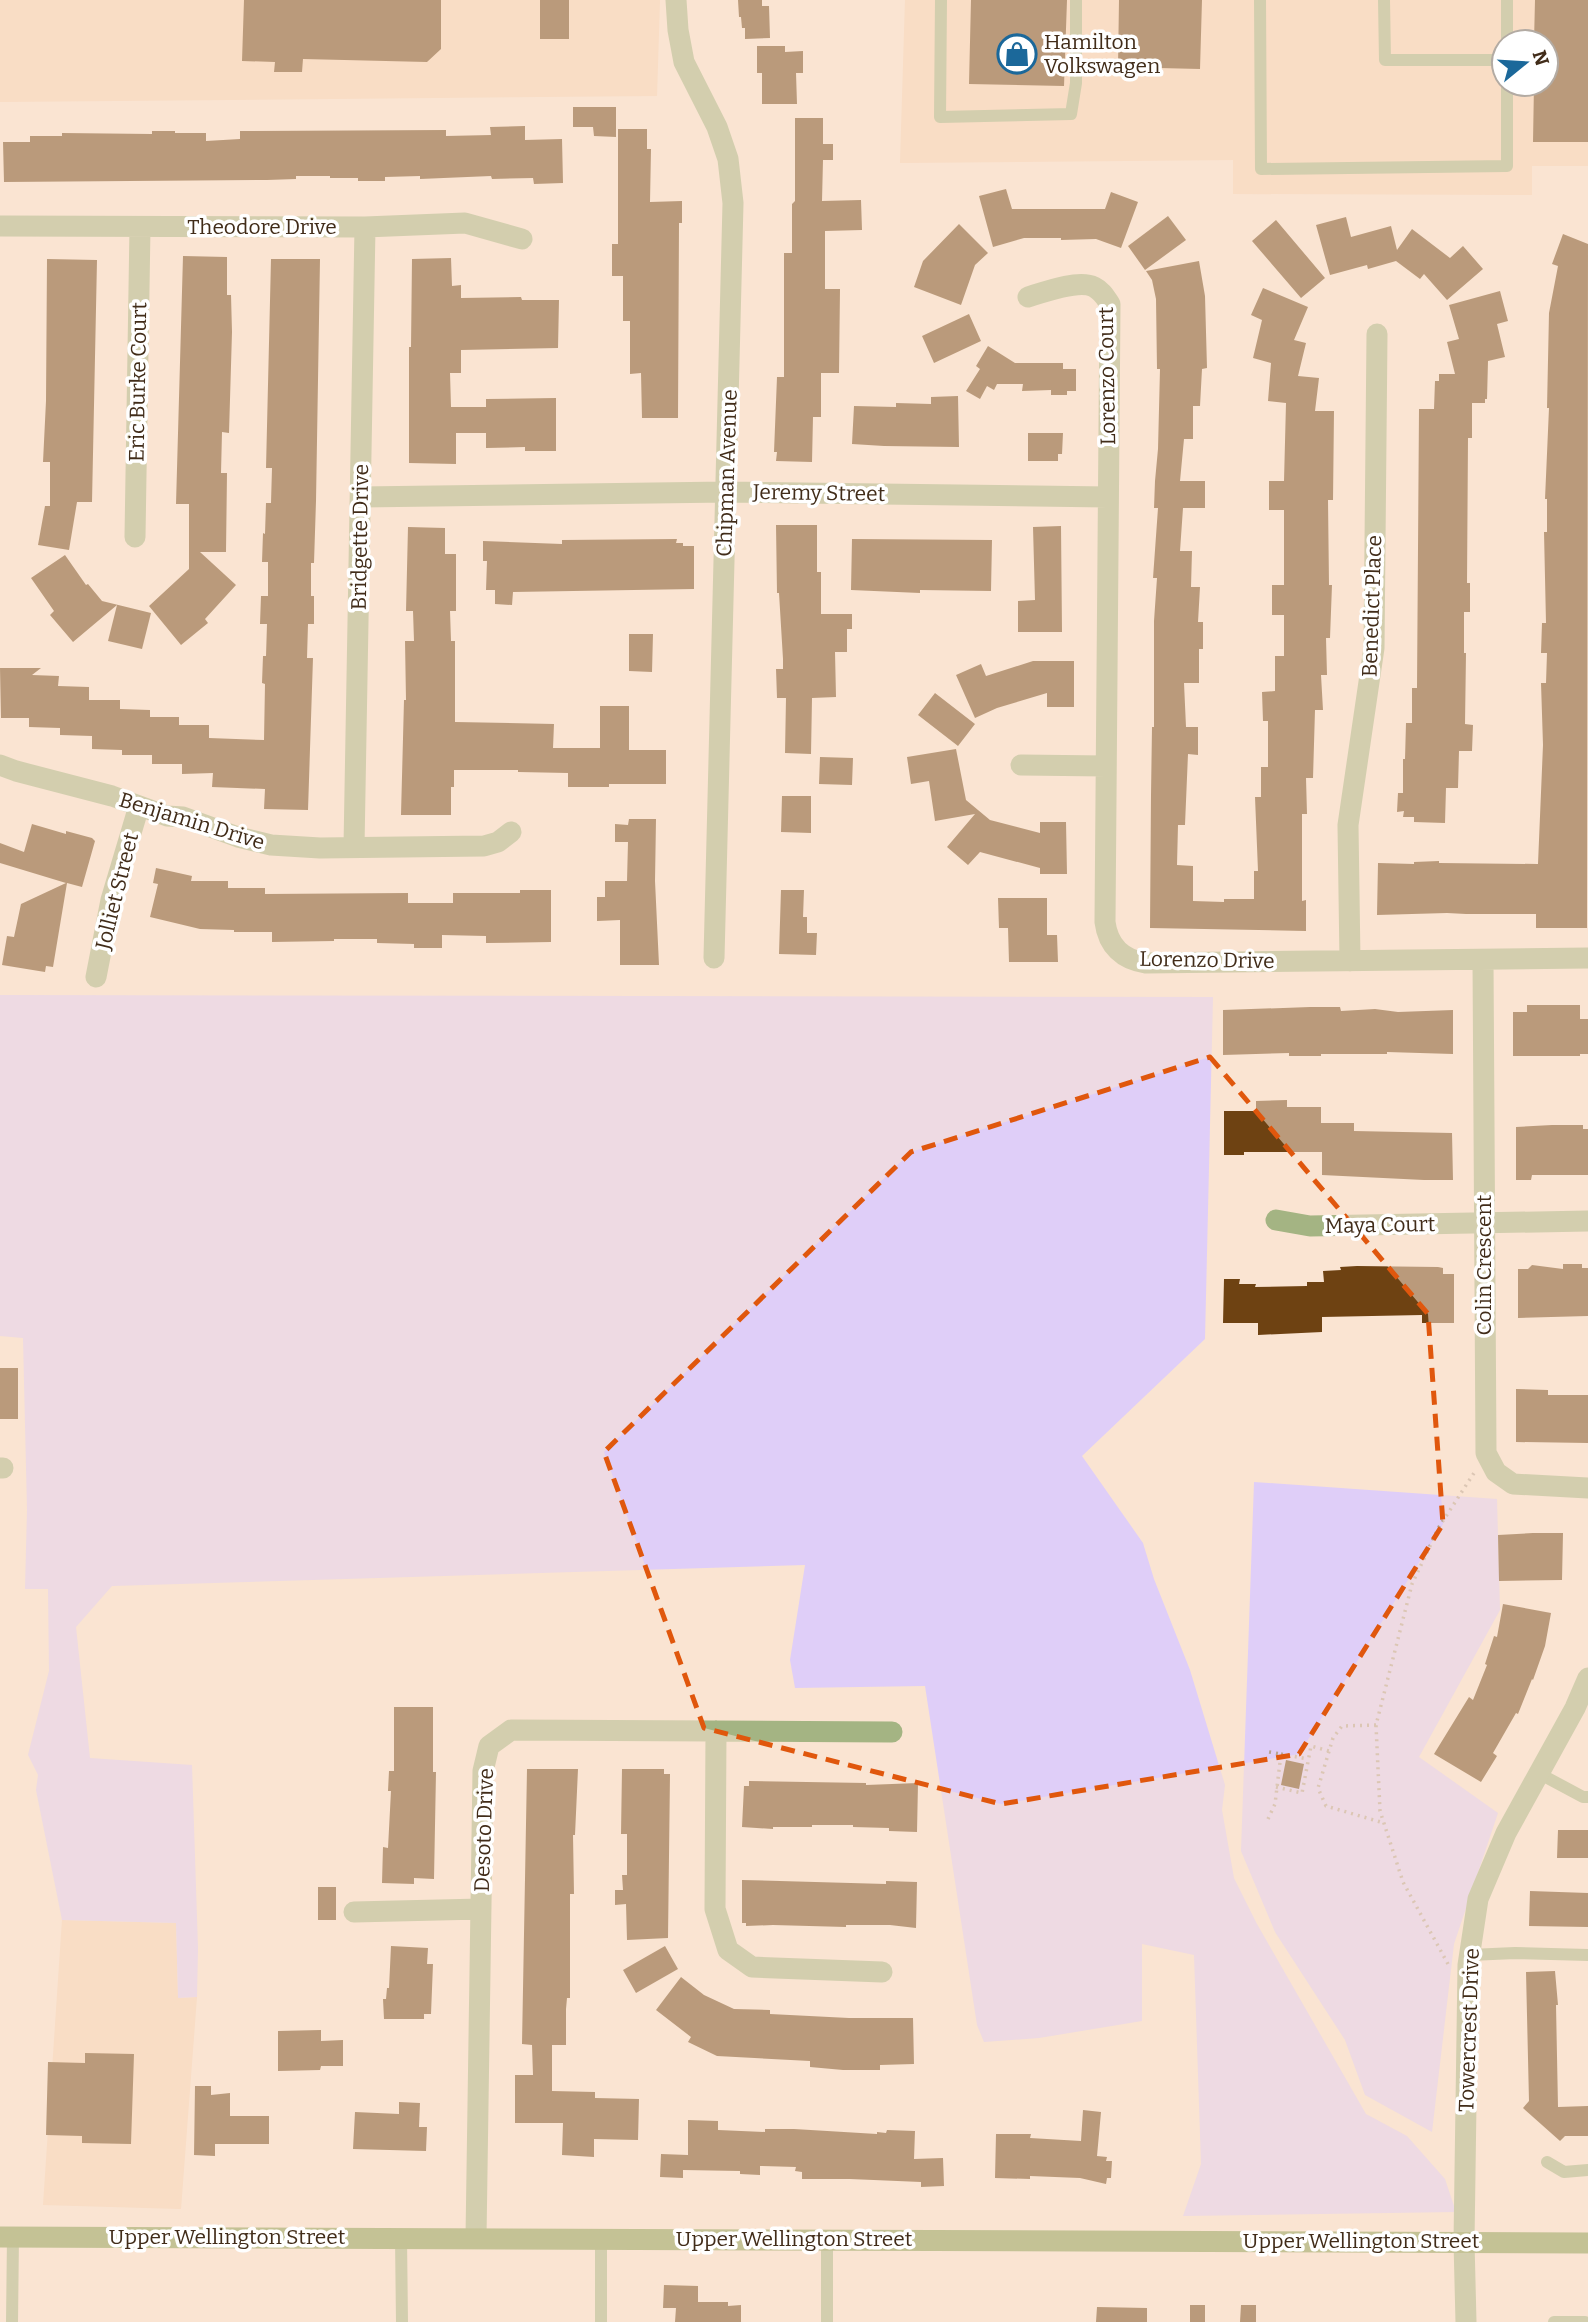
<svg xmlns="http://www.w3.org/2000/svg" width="1588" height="2322" font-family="Bitter,serif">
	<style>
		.built { fill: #f8d4b5; fill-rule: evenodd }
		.green { fill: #dfcef8 }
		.building { fill: #6e4212 }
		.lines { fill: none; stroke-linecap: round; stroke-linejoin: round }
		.path { stroke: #b8a390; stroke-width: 3.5; stroke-dasharray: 2 5; stroke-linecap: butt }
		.service { stroke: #a4b483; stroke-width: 12 }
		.minor { stroke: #a4b483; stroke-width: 21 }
		.secondary { stroke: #83994d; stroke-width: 21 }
		.marked { fill: none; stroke: #e0570d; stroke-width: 5; stroke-dasharray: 14 9; stroke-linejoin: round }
		.labels { text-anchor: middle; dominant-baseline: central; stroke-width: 7; stroke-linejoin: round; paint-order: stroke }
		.poi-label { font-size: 21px; fill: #412c19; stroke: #fff; text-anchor: start }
		.street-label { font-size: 21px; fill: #412c19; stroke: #fff }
	</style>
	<rect width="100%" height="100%" fill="#fae4d2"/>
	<path class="built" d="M0 0H660L657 96 0 102Z
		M905 0H1588V166H1532V195L1233 194V160L900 163ZM1504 42H1546V84H1504Z
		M62 1920 176 1923 178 1998 197 1997 181 2209 43 2205Z"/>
	<path class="green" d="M0 995 1213 997 1205 1339 1082 1456 1143 1543 1154 1579 1190 1670 1225 1785 1222 1810 1234 1878 1257 1924 1366 2114 1407 2136 1445 2179 1456 2212 1183 2216 1201 2164 1194 1955 1142 1944V2021L1039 2038 984 2042 977 2025 925 1686 795 1688 790 1660 805 1565 112 1586 76 1627 90 1758 192 1765 198 1948 197 1997 178 1998 176 1923 62 1920 36 1790 38 1775 28 1755 49 1671 48 1589H25L27 1510 23 1338 0 1336Z
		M1254 1482 1497 1499 1500 1610 1419 1757 1498 1813 1454 1944 1432 2132 1365 2095 1345 2040 1275 1932 1241 1851Z"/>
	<path class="building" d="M244 0H441V49L427 62 303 59 302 72H274L275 62 242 61Z
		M540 0H569V39H540Z
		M738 0H762V6H769L770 38 745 39V28H742L741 17H739Z
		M971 0H1067L1064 86 969 84Z
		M1119 0H1202L1200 69 1118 67Z
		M1535 0H1588V142H1533L1534 84H1546V42H1534Z
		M757 46H785V52L803 51V73H796L797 104H762V73H757Z
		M573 107H616V137L594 136 593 127H573Z
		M795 118H823V144H833V160H823L822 201 861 200 862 230 825 231V289H840L839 373H821V417H813L812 462 776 461 777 452H774L777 377H784V253H792V204L795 201Z
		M525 126V140L562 139 563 183 534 184 533 178 492 179 491 176 420 179V176L385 177V181H358V178H330V176H296V179L267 180 4 182 3 142H30V136H62V133L152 134V131H175V133H206V141L240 139V131L446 130V136L491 135 490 127Z
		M618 129H647V149H651L650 202 682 201V223H679L678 418H642L641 373 630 374V321H623V276H612V244H618Z
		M1006 189 1012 209H1105L1111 192 1138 202 1121 248 1096 239 1061 240V238H1024L993 247 979 196Z
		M1168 216 1186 240 1145 270 1128 246Z
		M1346 217 1351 237 1391 226 1397 250 1412 229 1450 258 1463 246 1483 269 1447 300 1424 274 1420 279 1396 261 1368 269 1367 265 1330 275 1316 225Z
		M1276 220 1325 278 1301 298 1252 241Z
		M959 224 988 253 975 265 961 305 914 287 923 261Z
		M1563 234 1588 244 1587 928H1536V914H1466L1447 913 1377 915 1378 863 1414 864V862L1439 861V863L1538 864 1543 745 1541 683H1546L1547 653H1541L1542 623H1546L1544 532H1547V499H1545L1549 408H1547L1549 313 1558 266 1552 264Z
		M183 256 227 257V295H231L232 332 229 433 222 432 221 473H227L226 552H200L236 585 205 619 208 623 181 645 149 606 189 569V504H176Z
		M451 258 452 286 461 285V298L521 297 522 300H559L558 348 461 350V373H450L451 407H486V399L556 398V451H525V447L486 448V433H456V464L409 463V347H411L412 259Z
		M47 259 97 260 92 502H77L69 550 38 545 45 506H50V462H43L46 401Z
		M271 259H320L316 501 314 563H311V596H314V624H308L307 658H313L308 810 264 809 265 789 212 787 213 773 182 774V764H152V755H122V750L92 749V736L60 735V728L29 727V718H1L0 668H41L32 675 59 676 58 686 89 687V700H120V709L150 710V717H179V725H209V738L264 740 265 684 262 683 263 656H266L267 624H260L261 596H268V562H262L263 533 265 534 266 503H271L272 468H266Z
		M1199 261 1205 296 1207 368 1202 369 1200 406H1193V439H1184L1180 481H1205V508H1183L1180 551H1192L1191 587H1200L1198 622H1203V649H1199V683H1184L1186 727H1198V755L1188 754 1185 825H1178L1177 865 1193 866V901L1224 902V899H1254V871H1258L1255 797H1261V767H1268V721H1263L1262 692 1275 691V656H1284V615H1272V585H1284V510H1269V481H1284L1286 403 1268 401 1271 363 1253 358 1262 320 1251 315 1263 288 1308 307 1294 340 1306 343 1298 376 1319 378 1315 411H1334L1333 500H1328L1329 585H1332L1330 638H1326L1327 675H1321L1323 710H1315L1313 778H1306L1307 814H1302V901L1306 900V931L1150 928 1151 795 1152 727H1154V621L1157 578H1153L1158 508H1154L1155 481 1158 449 1160 369H1157L1156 299 1152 280 1146 271Z
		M1500 291 1508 321 1497 324 1505 357 1488 361 1487 399H1485V403H1472V438H1468L1467 583H1470V612H1464V653H1466L1465 724 1473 725 1472 751H1459L1458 788H1446L1445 823 1414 822V817H1403L1404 811 1397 812 1398 793H1403V759H1405L1406 723H1412V688H1417L1419 409H1434L1435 381H1439V374H1455L1447 342 1459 339 1449 305Z
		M969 314 981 341 934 363 922 336Z
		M988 346 1015 363H1063V369H1076V391H1067V395H1051V390L1022 391 1023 384H997L994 390 987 386 980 399 966 391 980 369 976 366Z
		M958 396 959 447 884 446 852 444 854 406 896 407V403L931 404V397Z
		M1028 433H1063L1062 454H1058V461H1028Z
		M776 525H817V572H821V614H852V629H847V652H835L836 697 812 698 811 754 785 753 786 698H777L776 669H783V659L779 593H777Z
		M1061 526 1062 632H1018V601L1035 600 1033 527Z
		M408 527 445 528V554H456V611H450L451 641H455V722L554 724 553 748H600V706H629V750H666V784H609V787H568V773L518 772V770H454V787H451V815H401L404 700H406L405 641H414L413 611H406Z
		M677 539 676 543H683V546H694V589L513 592 512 605 495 604V590H486L487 561H483V541L562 544V540Z
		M852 539 992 540 991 591 920 590V593L851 590Z
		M65 555 86 585 88 584 102 601 151 613 142 649 108 641 117 605 73 642 50 615 54 611 31 578Z
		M629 634H653L652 672 629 671Z
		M1033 661H1074V707H1047V693L997 708 975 718 956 675 981 664 986 676Z
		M935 693 975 724 958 746 918 715Z
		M956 749 966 800 990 820 1040 833V822H1066L1067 874H1040V868L980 852 968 865 947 847 975 814 935 821 929 781 911 784 907 757Z
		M820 757 853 758 852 785 819 784Z
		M782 796H811V833L781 832Z
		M629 819H656L655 881 659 965H620V920L597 921V897H605V881H627L628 842H615V824L628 825Z
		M32 824 66 834V831L92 838 95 841 82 887 67 883 53 967 46 966 45 972 2 965 7 936 14 937 21 904 66 883 0 863V843L24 852Z
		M156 868 192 876 191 881H228V888H265V894L408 893V903H453V893H520V890H551V942L486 943V936L442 935V948H414V944L377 943V939H334V941L272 942V932H234V930L200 929 150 917 158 884 153 883Z
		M781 890H804L803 917H807V933H817L816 955 779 954Z
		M998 898H1047V935H1057L1058 962H1009L1008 928H999Z
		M1527 1005H1580V1019H1588V1054H1580V1056H1513V1012H1527Z
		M1310 1007H1340L1341 1011 1375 1009 1398 1012 1453 1010V1054L1387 1052V1054H1321V1056H1289V1053L1223 1055V1010Z
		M1287 1100V1107H1321V1123H1354V1131L1452 1133 1453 1180H1424L1322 1175V1152H1244V1155H1224V1111H1256V1101Z
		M1552 1125H1583V1129H1588V1175H1532L1531 1180H1516V1127Z
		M1563 1264H1582V1268H1588V1316L1518 1318V1269H1528L1532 1265 1563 1269Z
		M1357 1266 1438 1267 1443 1268V1274H1454V1323H1422V1315L1322 1317V1332L1258 1335V1323H1223L1224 1279H1240L1239 1284H1256L1255 1287 1307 1286V1282H1324L1323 1271 1341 1270 1340 1267Z
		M0 1368H18V1419H0Z
		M1516 1389 1548 1390V1395H1588V1443L1516 1442Z
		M1533 1533H1563L1562 1580 1499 1581 1498 1535Z
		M1503 1604 1551 1613 1545 1646 1533 1680 1532 1679 1518 1714 1516 1713 1493 1753 1497 1756 1481 1782 1434 1754 1469 1697 1473 1700 1487 1665 1485 1664 1494 1636 1497 1637Z
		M394 1707H433V1772H436L434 1879 414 1878V1884L382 1883 383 1847 388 1848 391 1791H388L389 1771H394Z
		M1286 1760 1304 1764 1299 1789 1281 1785Z
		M527 1769H578L575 1835H573L574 1894H570V1998H567L566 2009V2045H552V2091L595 2092V2098L639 2099 638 2140 594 2139V2157L562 2155 563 2123H515V2075H533L532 2045 522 2044Z
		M622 1769H664V1774H670L668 1938 627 1940 626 1904 615 1905V1890H623L622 1875H627V1834H621Z
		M749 1781 866 1783V1785L918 1783 917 1832 889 1831V1828L853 1827V1825H812V1827H773V1829L742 1827 744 1786H749Z
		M1558 1830H1588V1858H1557Z
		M742 1880 886 1884V1881L917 1882 916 1928 890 1925H846V1927L773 1925 746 1926V1923H742Z
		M318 1887H336V1920H318Z
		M1530 1891 1588 1893V1927L1529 1926Z
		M391 1946 428 1948 427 1964H433L431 2014H424V2019H384L383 1999H386L387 1988H389Z
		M665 1946 678 1969 636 1993 623 1970Z
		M1555 1971 1558 2005H1556L1558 2107 1588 2106V2136H1565L1560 2141 1523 2108 1529 2101 1526 1972Z
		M681 1977 704 1995 734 2009 770 2010V2014L849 2018H913L914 2064 880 2065V2070H843L810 2067V2061L717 2056 688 2042 691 2037 656 2010Z
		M321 2030V2041L343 2040V2066H321L320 2070 278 2071V2031Z
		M85 2053 134 2054 131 2144 82 2143V2136L46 2135 48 2062 85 2063Z
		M195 2086H211V2095L230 2093V2116H269V2144H215V2156L194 2155Z
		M399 2102 420 2103 419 2127H427L426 2151 353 2149 355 2112 399 2114Z
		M1083 2110 1101 2112 1097 2156 1107 2157 1106 2161H1112L1111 2178H1107L1106 2184 1080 2178 1030 2176V2179L995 2178 996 2134H1031L1030 2138 1081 2141Z
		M688 2120 718 2121V2130L765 2132V2129H794L877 2134V2132L886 2133 887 2130 915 2131 914 2159 943 2158 944 2186 921 2187V2182L850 2179H802V2172L795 2171 796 2167 760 2166V2175L740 2174V2171L683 2170V2178L660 2177 661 2154 688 2155Z
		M664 2285 698 2286V2302H728V2306L741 2305V2322H675L676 2308H663Z
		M1190 2305H1205V2322H1190Z
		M1241 2305H1256V2322H1240Z
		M1097 2307 1147 2308V2322H1096Z"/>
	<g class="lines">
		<path class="path" d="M1376 1725 1342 1726 1333 1738 1318 1788 1326 1806 1384 1823
			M1281 1754 1308 1759
			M1276 1787 1302 1793 1311 1746 1329 1751
			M1268 1819 1275 1804 1281 1754 1269 1752
			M1448 1964 1403 1882 1380 1811 1376 1725 1412 1584 1439 1527 1474 1473"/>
		<path class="service" d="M941 0 940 117 1071 114 1076 83V0
			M1260 0 1261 169 1507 166V84
			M1384 0 1385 60H1504
			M1507 42V0
			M1540 1774 1583 1797H1588
			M1470 1955 1515 1953 1588 1955
			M1547 2162 1564 2172 1588 2170
			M401 2238 402 2322
			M12 2322 13 2237
			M601 2322V2239
			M827 2322V2239
			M1554 2322H1585"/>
		<path class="minor" d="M676 0 678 30 684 62 717 127 728 159 733 203 714 958
			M0 226 365 227 465 223 522 239
			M1028 297C1044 292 1079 279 1094 287 1102 291 1105 297 1110 304L1105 922C1108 946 1123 960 1146 963L1588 958
			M361 497 726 492 1108 497
			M135 537 140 227
			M0 765 16 771 112 796 167 816 183 817 238 837 271 845 320 848 484 846 498 842 511 832
			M1021 765 1106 766
			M354 847 365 227
			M1483 960 1486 1453 1496 1472 1513 1484 1588 1488
			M1350 961 1348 825 1374 648 1377 334
			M96 977 111 900 139 806
			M1276 1220 1310 1226 1588 1221
			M0 1468H3
			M716 1731 715 1909 728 1950 752 1967 882 1972
			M354 1912 481 1909
			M476 2238 483 1771 489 1746 511 1730 892 1732
			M1466 2322 1464 2242 1468 1965 1478 1899 1506 1833 1575 1708 1588 1678"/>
		<path class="secondary" d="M0 2237 1588 2243"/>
	</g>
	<path d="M0 0H1588V2322H0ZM1210 1057 1428 1314 1443 1524 1299 1754 1001 1804 704 1728 604 1452 911 1152Z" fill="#fae4d2" fill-opacity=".55" fill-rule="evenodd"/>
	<path class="marked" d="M1210 1057 1428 1314 1443 1524 1299 1754 1001 1804 704 1728 604 1452 911 1152Z"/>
	<defs>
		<g id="shop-ring" transform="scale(2.0125)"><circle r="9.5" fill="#fff" stroke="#1b689a" stroke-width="1.5"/><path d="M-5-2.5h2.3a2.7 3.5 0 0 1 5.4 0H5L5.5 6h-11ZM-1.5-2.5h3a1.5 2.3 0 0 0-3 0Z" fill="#1b689a"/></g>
	</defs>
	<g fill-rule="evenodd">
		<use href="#shop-ring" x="1017" y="54"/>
	</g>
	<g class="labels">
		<g class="poi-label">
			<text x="1044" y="42">Hamilton<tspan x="1044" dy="24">Volkswagen</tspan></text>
		</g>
		<g class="street-label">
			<text x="262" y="227">Theodore Drive</text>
			<text transform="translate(1107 376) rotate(-91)">Lorenzo Court</text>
			<text transform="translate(138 382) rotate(-89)">Eric Burke Court</text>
			<text transform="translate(727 473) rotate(-88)">Chipman Avenue</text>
			<text transform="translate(819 493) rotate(1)">Jeremy Street</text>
			<text transform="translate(360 537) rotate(-89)">Bridgette Drive</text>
			<text transform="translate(1372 606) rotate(-88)">Benedict Place</text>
			<text transform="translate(192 821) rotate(17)">Benjamin Drive</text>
			<text transform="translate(117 891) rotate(-76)">Jolliet Street</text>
			<text transform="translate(1207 960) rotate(1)">Lorenzo Drive</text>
			<text transform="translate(1380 1225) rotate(-1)">Maya Court</text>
			<text transform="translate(1484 1265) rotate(-90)">Colin Crescent</text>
			<text transform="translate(484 1830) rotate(-88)">Desoto Drive</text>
			<text transform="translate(1469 2030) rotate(-88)">Towercrest Drive</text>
			<text x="227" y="2237">Upper Wellington Street</text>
			<text x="794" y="2239">Upper Wellington Street</text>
			<text x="1361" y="2241">Upper Wellington Street</text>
		</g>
	</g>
	<g transform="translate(1525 63) rotate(72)"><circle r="33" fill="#ffffff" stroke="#b3aba3" stroke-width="2"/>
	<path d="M0-5L12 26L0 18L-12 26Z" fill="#1b689a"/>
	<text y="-10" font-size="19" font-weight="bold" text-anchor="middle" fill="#412c19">N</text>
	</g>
</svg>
